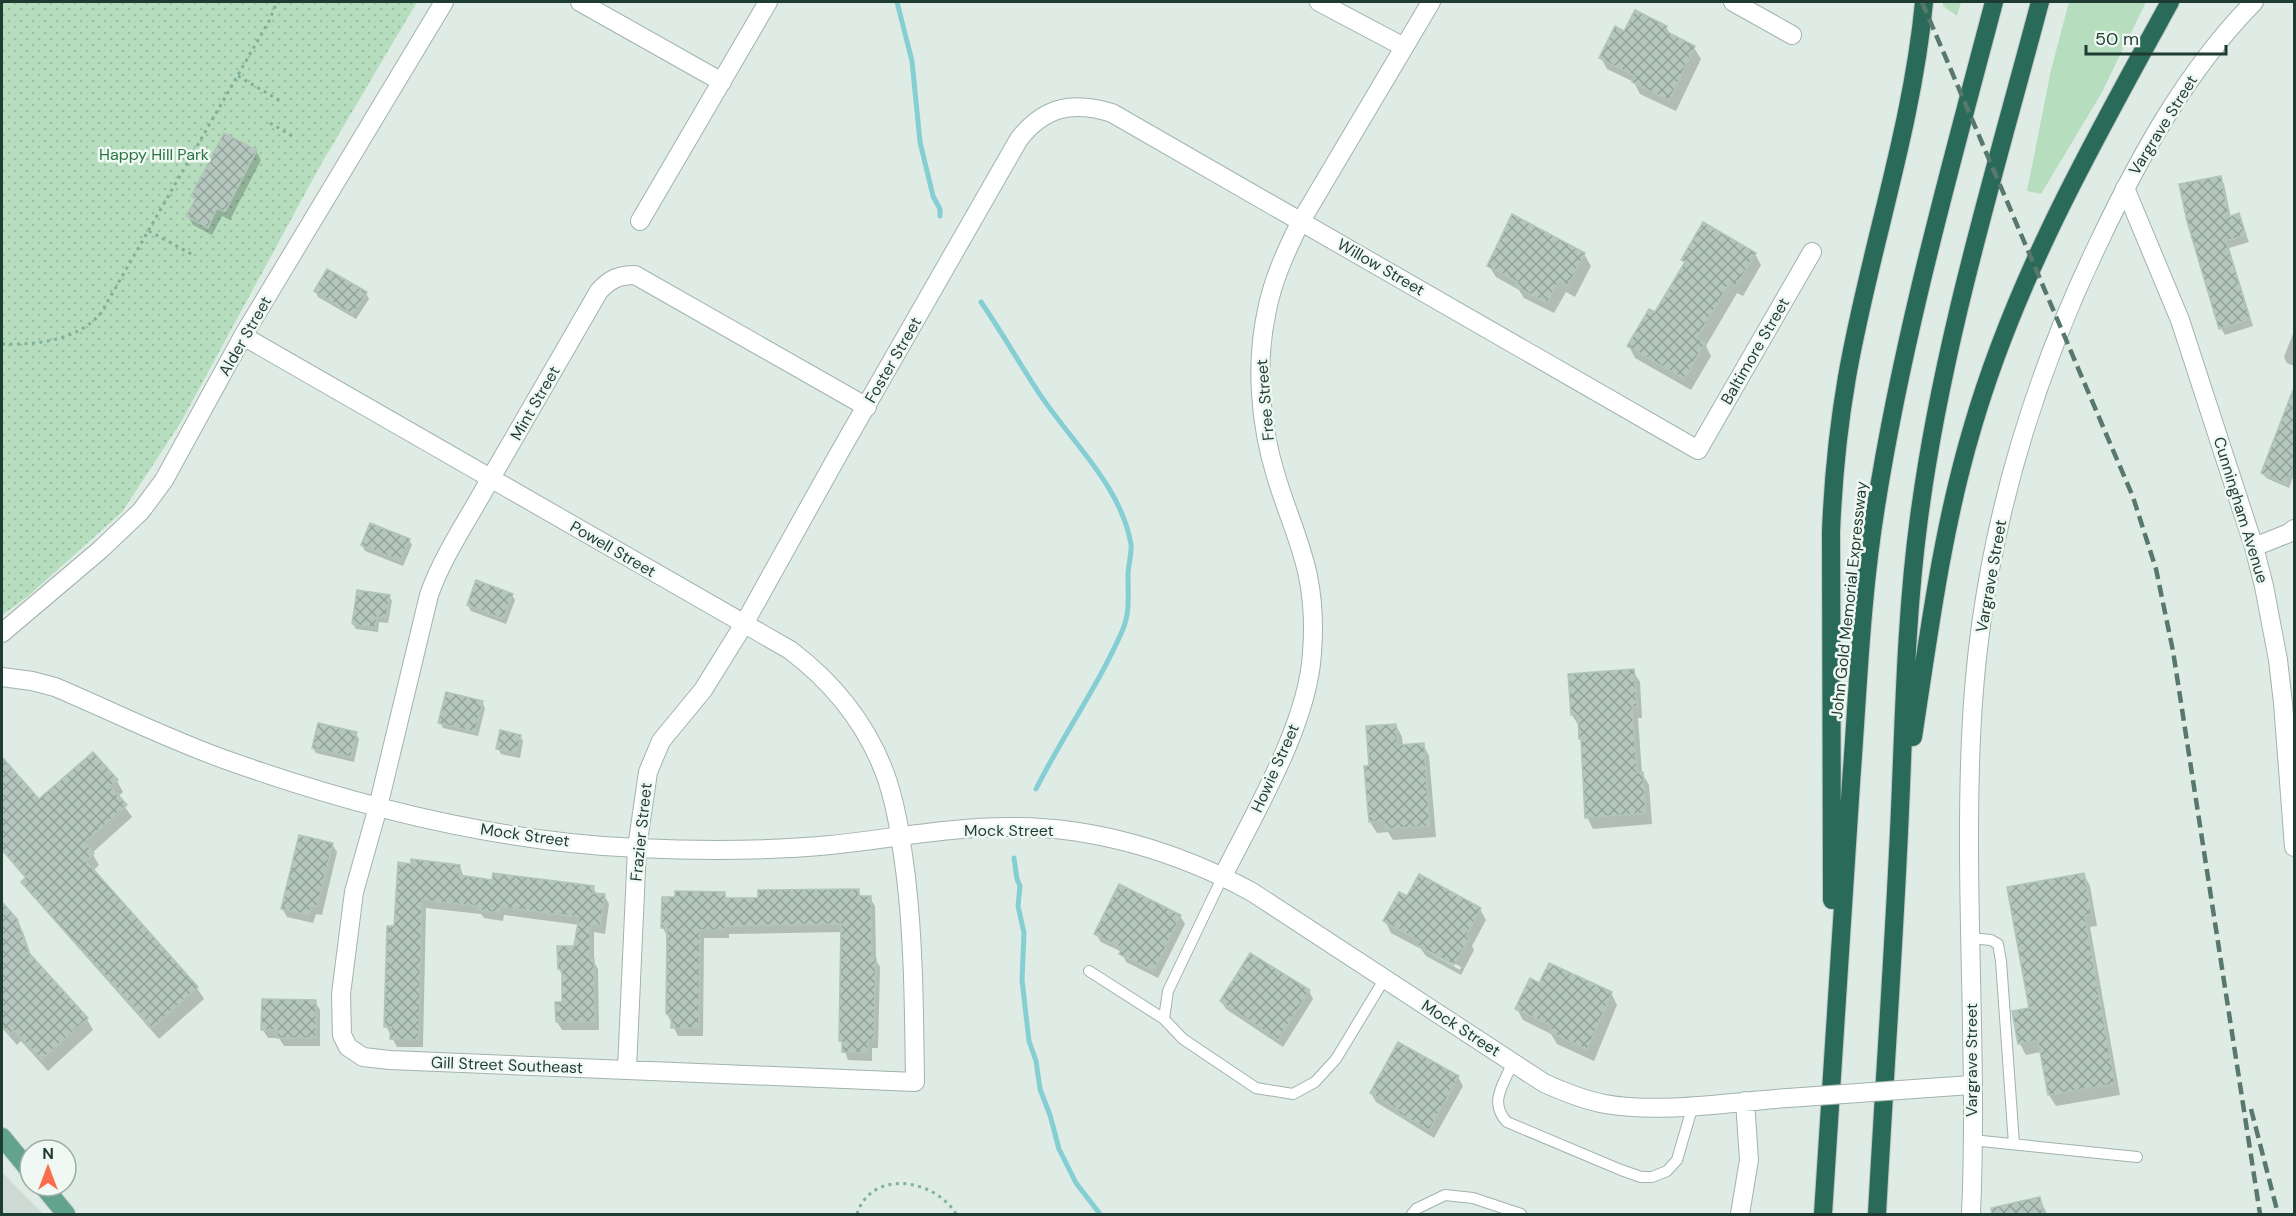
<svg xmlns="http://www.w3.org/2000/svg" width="2296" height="1216" font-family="'DM Sans',sans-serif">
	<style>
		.built { fill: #cddbd4 }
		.green { fill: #b6debe }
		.park { fill: url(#park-dots) }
		.shadow { fill: #0003; fill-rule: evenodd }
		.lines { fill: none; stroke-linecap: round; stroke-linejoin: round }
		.stream { stroke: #84ced4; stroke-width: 5 }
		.building { fill: url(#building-cross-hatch); stroke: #b1c5bb; stroke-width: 1.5 }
		.service-casing { stroke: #a2b3ac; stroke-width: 12 }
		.minor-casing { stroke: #a2b3ac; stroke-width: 20 }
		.tertiary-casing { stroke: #a2b3ac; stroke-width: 20 }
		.primary-casing { stroke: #c0c8c6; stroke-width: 20 }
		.motorway-casing { stroke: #c0c8c6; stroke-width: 20 }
		.path { stroke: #7eb19d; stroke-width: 3; stroke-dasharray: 3 4.5; stroke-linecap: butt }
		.service { stroke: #fff; stroke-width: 10 }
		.minor { stroke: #fff; stroke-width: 18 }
		.tertiary { stroke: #fff; stroke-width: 18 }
		.primary { stroke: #61a38d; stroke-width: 18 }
		.motorway { stroke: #2a6a58; stroke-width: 18 }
		.rail { stroke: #59786d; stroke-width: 4.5; stroke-dasharray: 12 6; stroke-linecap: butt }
		.minor-bridge-casing { stroke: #a2b3ac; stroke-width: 20; stroke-linecap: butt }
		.minor-bridge { stroke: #fff; stroke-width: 18 }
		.labels { text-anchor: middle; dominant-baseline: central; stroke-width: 5; stroke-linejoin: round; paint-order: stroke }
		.street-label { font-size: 16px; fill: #1f3c32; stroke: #f0f8f3 }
		.park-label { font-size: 16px; fill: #287540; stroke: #f0f8f3 }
	</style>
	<defs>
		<pattern id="park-dots" width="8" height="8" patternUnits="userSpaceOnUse" patternTransform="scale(1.5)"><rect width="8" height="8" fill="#b6debe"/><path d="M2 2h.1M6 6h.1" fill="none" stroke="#9cbfa4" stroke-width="1.8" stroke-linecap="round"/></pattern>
		<pattern id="building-cross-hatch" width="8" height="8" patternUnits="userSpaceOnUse" patternTransform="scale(1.5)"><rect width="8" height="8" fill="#b4c6be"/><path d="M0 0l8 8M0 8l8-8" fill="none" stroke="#92a29b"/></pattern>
	</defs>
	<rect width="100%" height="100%" fill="#dfebe5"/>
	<path class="built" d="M2 1172 43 1214H2Z"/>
	<path class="green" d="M1943 2H1961L1957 16 1943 6Z
		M2069 2H2146L2101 94 2041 194 2027 191 2051 70Z"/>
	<path class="park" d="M2 2H417L320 166 181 422 122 512 27 597 2 615Z"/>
	<path class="shadow" d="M1666 27 1672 37 1694 48 1701 59 1676 111 1640 94 1634 82 1607 69 1601 58 1625 33Z
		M256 151 261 160 230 220 222 216 212 235 193 225 188 216 196 200 193 196Z
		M2220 177 2224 184 2231 218 2238 215 2249 242 2229 248 2253 326 2225 335 2221 328Z
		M1584 254 1591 266 1575 297 1566 292 1554 313 1524 298 1519 290 1496 277 1489 266Z
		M1755 254 1761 265 1743 296 1737 293 1706 346 1711 356 1691 390 1635 358 1629 346 1656 314 1685 264 1683 260Z
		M315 291 366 293 369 299 356 319 318 297Z
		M2294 331V366L2287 363 2284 357Z
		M2289 406 2294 409V474L2289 488 2266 478 2263 473Z
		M409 540 412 545 403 566 365 551 362 545Z
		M512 595 515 600 506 624 471 611 468 605Z
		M389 596 392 601 388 623 379 622 378 632 356 629 353 624Z
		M1633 671 1640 682 1642 718H1638L1642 773 1649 785 1652 824 1593 829 1587 817 1583 742 1579 726 1572 715Z
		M482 702 485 708 478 736 443 728 440 722Z
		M1396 725 1402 737 1403 746 1423 744 1429 756 1436 837 1393 840 1388 832 1377 833 1370 822 1366 768 1371 767Z
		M356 734 359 739 354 762 316 753 313 748Z
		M520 736 523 741 520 758 501 754 498 748Z
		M2 759 39 801 117 781 123 792 118 797 132 817 92 853 99 865 93 871 197 988 204 999 159 1039 30 893 23 882 26 879 2 851Z
		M332 844 337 852 322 915 316 914 313 923 287 917 282 908Z
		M399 864 460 866 464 878 494 882 593 887 597 895H604L609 904 605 934 594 932V962L598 969 599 1030H562L557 1022 564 1004 563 976 559 969 576 947 580 925 504 915 503 921 484 918 481 914 426 908 423 1047H397L386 1026 396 927Z
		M2084 875 2090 886 2097 926 2090 927 2120 1095 2056 1106 2049 1095 2041 1052 2026 1055 2020 1044 2030 1010Z
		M858 891 862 898H870L875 906 876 960 880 967 878 1048H872V1061L848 1060 841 1041 843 932 729 934V938H704L703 1036H678L667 1014V936L663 928 724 893 728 900Z
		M1408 898 1480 909 1486 920 1472 946 1474 950 1461 975 1426 956 1421 949 1391 933 1385 921ZM1423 946 1461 967 1460 970 1423 949Z
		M2 904 16 920 23 932 32 958 87 1019 93 1030 48 1071 21 1041 17 1045 2 1028Z
		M1180 916 1185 924 1158 978 1126 962 1122 952 1101 942 1096 934Z
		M1309 991 1313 999 1283 1047 1226 1009 1221 1001Z
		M1611 993 1617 1005 1594 1061 1557 1044 1551 1034 1523 1020 1517 1009Z
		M315 1001 320 1010V1046H284L279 1038H268L263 1030Z
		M1399 1044 1458 1077 1463 1086 1434 1138 1376 1102 1371 1093Z
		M2040 1199 2047 1214H2009Z"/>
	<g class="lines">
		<path class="stream" d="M897 2 912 61 920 142 933 196 940 209V216
			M981 302C1001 331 1018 361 1037 390 1069 440 1120 483 1131 544 1132 553 1128 566 1128 575 1128 594 1130 612 1123 629 1099 685 1063 735 1036 789
			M1014 858 1017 879 1020 886 1018 906 1024 933 1022 980 1029 1041 1036 1061 1040 1089 1050 1115 1059 1149 1076 1183 1100 1214"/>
	</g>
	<path class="building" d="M1635 10 1667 26 1665 31 1695 46 1669 101 1632 82 1635 76 1599 58 1615 26 1624 31Z
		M224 133 257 150 225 212 217 208 208 228 186 216 196 198 191 196Z
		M2221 176 2229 217 2239 213 2246 235 2226 241 2250 319 2219 329 2187 221 2179 184Z
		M1512 214 1585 253 1568 286 1559 281 1547 303 1515 286 1518 282 1487 266Z
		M1703 222 1756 253 1736 286 1730 282 1697 338 1705 343 1684 379 1627 346 1649 309 1655 312 1685 262 1681 260Z
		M327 269 367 292 353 315 314 291Z
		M2293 390 2295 464 2286 484 2261 473Z
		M370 523 410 539 400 561 361 545Z
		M476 580 513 594 503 619 467 605Z
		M357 590 390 595 386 618 377 617 375 628 352 624Z
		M1634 669 1637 707H1632L1637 773 1643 772 1646 813 1585 818 1581 739H1579L1578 715H1571L1568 674Z
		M446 692 483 701 475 732 438 723Z
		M318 723 357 732 351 757 312 748Z
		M1396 724 1398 745 1424 743 1430 826 1385 829 1384 821 1369 822 1364 766H1369L1366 726Z
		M500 730 521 735 517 753 496 749Z
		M93 752 118 780 110 786 127 805 85 842 94 853 86 861 198 987 152 1028 21 882 26 877 2 849V757L39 799Z
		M299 835 333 843 317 907 311 906 309 915 281 909Z
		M411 859 460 865 459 875 492 880 493 873 594 886 593 893 605 894 600 926 590 925V959H594L595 1022H556L555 1002H562V969H558L557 946H574L579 917 500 907 499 913 477 910 478 906 422 900 419 1040 390 1039 391 1027H384L387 926H394L398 862 411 864Z
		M2084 873 2092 914 2085 916 2115 1084 2048 1095 2038 1041 2018 1044 2012 1011 2029 1008 2007 887Z
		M1419 874 1481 908 1466 936 1469 938 1454 965 1417 945 1420 941 1383 921 1399 892 1407 896Z
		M1119 884 1181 915 1154 971 1119 954 1122 948 1094 934Z
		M859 889V896H871L872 958H876L874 1040H868V1053L842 1052V1041H839L841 924 725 926V930H700L699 1028H671L672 1014H666L667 928H661L662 897H675V891L725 892V898H758V890Z
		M2 902 17 919 29 953 88 1018 41 1060 14 1030 10 1035 2 1026Z
		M1250 953 1310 990 1278 1040 1220 1001Z
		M1549 963 1612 992 1587 1050 1549 1032 1552 1026 1515 1009 1530 978 1539 983Z
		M262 999 316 1000V1038H277V1030H261Z
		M1398 1042 1459 1076 1429 1130 1398 1113 1399 1110 1370 1093Z
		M2040 1197 2044 1215H1992L1991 1208Z"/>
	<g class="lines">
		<g class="service-casing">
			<path id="service" d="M1223 876 1168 991 1164 1019 1183 1039 1256 1088 1293 1094 1315 1082 1336 1059 1385 978
				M1970 938 1991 940 1998 944 2001 961 2014 1144
				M1089 971 1164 1019
				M1513 1062C1504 1084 1488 1102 1507 1122L1621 1170 1641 1177H1652L1667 1171 1677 1160 1693 1105
				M1972 1140 2137 1157
				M1412 1214 1416 1209 1445 1195 1473 1198 1521 1214"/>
		</g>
		<g class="minor-casing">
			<path id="minor" d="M580 2 722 82
				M1319 2 1404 47
				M1733 2 1792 35
				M2125 188 2180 320 2254 547 2264 586 2278 660 2283 703 2294 847
				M640 221 768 2
				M243 336 790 650C831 681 865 722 884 771 897 805 901 841 906 877 914 946 914 1014 915 1082L390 1060 363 1057 348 1047 342 1035 341 994 354 892 378 807 429 595C442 558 465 524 484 490 522 423 561 357 599 291 610 279 619 275 635 275L867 407
				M2254 547 2289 533 2294 529
				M2 633 100 550 141 511 164 480 243 336 444 2
				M2 677 32 681 55 687C114 712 171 741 232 762 362 808 500 842 637 848 701 851 767 851 830 845 889 839 949 827 1009 827 1093 826 1179 852 1252 892L1544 1083C1564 1092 1583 1100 1605 1104 1661 1114 1731 1102 1788 1098
				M1223 876C1255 812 1308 724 1312 653 1314 628 1313 601 1308 576 1301 542 1286 510 1276 476 1260 424 1255 364 1267 310 1273 279 1287 249 1301 221L1431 2
				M627 1069 637 848 648 772 661 741 703 690 744 624 838 455 1019 139C1045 106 1073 101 1112 113L1698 450 1812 252
				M1928 1088 1971 1085
				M1740 1214 1749 1160 1745 1101"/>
		</g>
		<g class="tertiary-casing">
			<path id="tertiary" d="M1971 1214C1978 1056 1964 897 1971 738 1978 564 2023 400 2098 244 2139 157 2187 70 2254 2"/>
		</g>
		<g class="primary-casing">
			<path id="primary" d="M2 1137 30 1171
				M43 1186 66 1214"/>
		</g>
		<g class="motorway-casing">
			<path id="motorway" d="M1913 737C1929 633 1942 530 1972 429 2016 277 2094 140 2170 2
				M1832 900 1831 532C1833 480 1838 429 1847 377 1869 251 1912 130 1924 2
				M1823 1214C1831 1071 1841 927 1851 783 1858 691 1861 598 1876 506 1903 335 1950 169 1994 2
				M1877 1214C1884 1087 1893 960 1899 832 1904 728 1905 622 1919 518 1942 343 1995 172 2040 2"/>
		</g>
		<path class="path" d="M238 76 282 102
			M270 123 294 137
			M149 231 195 256
			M2 344C36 345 77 341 101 313L269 21 277 2
			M857 1214C872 1168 935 1179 956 1214"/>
		<use href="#service" class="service"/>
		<use href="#minor" class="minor"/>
		<use href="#tertiary" class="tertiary"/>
		<use href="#primary" class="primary"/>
		<use href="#motorway" class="motorway"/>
		<path class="rail" d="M1922 2 2133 497 2156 569 2173 651 2260 1214
			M2251 1109 2278 1214"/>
		<g class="minor-bridge-casing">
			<path id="minor-bridge" d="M1788 1098 1928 1088"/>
		</g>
		<use href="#minor-bridge" class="minor-bridge"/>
	</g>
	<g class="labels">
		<g class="street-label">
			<text transform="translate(2163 125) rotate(-58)">Vargrave Street</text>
			<text transform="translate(1381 267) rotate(30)">Willow Street</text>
			<text transform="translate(245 336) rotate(-60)">Alder Street</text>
			<text transform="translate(1755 351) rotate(-60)">Baltimore Street</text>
			<text transform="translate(893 360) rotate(-60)">Foster Street</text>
			<text transform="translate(1265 400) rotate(-95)">Free Street</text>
			<text transform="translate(535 403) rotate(-60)">Mint Street</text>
			<text transform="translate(2241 510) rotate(73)">Cunningham Avenue</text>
			<text transform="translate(613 549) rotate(30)">Powell Street</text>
			<text transform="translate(1991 576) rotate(-80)">Vargrave Street</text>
			<text transform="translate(1849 600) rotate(-84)">John Gold Memorial Expressway</text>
			<text transform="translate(1275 768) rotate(-66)">Howie Street</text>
			<text x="1009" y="830">Mock Street</text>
			<text transform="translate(641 832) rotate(-84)">Frazier Street</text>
			<text transform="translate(525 835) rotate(8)">Mock Street</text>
			<text transform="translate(1461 1028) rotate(33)">Mock Street</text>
			<text transform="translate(1971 1060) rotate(-90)">Vargrave Street</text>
			<text transform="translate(507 1065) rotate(2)">Gill Street Southeast</text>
		</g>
		<g class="park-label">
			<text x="154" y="154">Happy Hill Park</text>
		</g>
	</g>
	<rect width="2296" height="1216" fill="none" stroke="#1f3c32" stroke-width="6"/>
	<g transform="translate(48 1168)"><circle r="28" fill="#f0f8f3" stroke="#9cada6" stroke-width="1.5"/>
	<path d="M0-4.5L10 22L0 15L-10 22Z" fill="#f96c4f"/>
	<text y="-9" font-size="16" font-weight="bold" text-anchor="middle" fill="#1f3c32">N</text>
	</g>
	<path d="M2086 45v9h140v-9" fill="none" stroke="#1f3c32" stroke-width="3"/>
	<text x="2095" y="45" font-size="18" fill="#1f3c32" stroke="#f0f8f3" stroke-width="4.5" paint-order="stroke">50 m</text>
</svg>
